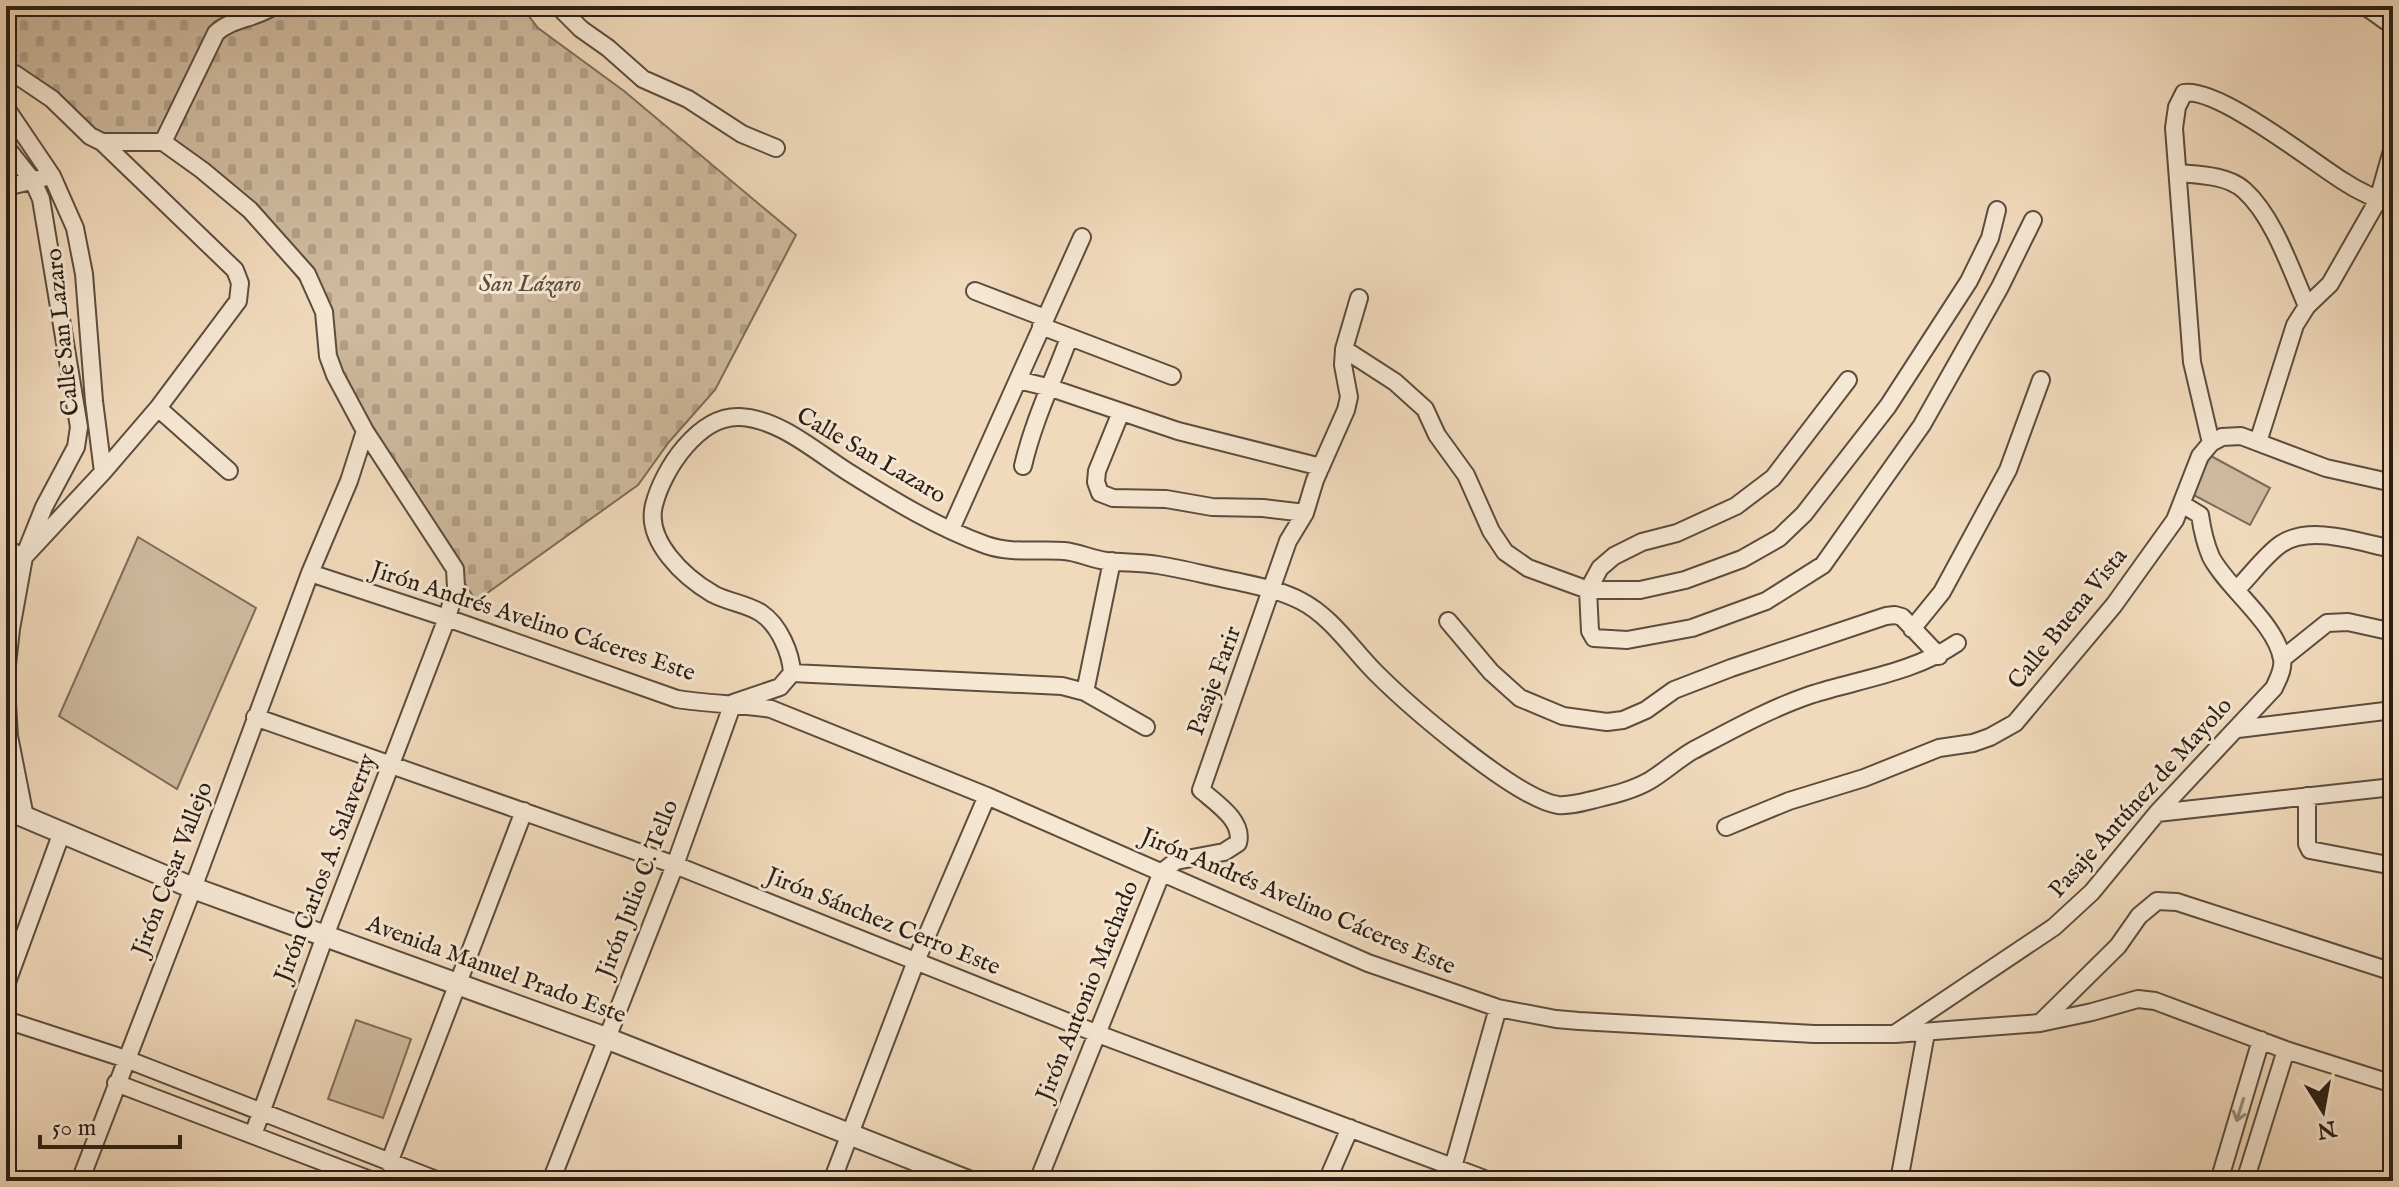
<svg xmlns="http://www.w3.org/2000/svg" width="2399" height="1187" font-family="'IM FELL English',serif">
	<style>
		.cemetery { fill: url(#cemetery-stones); stroke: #7d6c5a; stroke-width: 2 }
		.green { fill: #cfba9f; stroke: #7d6c5a; stroke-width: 2 }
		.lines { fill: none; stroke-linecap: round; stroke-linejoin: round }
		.minor-casing { stroke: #5c4d3e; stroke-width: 20 }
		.tertiary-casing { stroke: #5c4d3e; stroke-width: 24 }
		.minor { stroke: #f6e7d3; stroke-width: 16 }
		.tertiary { stroke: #f6e7d3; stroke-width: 20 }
		.oneway { stroke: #9b8d7d }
		.labels { text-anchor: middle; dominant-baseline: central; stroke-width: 6; stroke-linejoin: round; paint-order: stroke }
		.park-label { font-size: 24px; font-style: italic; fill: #5c4d3e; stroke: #f6e7d3 }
		.street-label { font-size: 24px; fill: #2b1e14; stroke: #f6e7d3 }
	</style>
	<defs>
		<pattern id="cemetery-stones" width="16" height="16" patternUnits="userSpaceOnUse" patternTransform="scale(2)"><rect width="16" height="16" fill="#cfba9f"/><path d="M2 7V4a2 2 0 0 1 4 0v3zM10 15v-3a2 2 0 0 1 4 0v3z" fill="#b29f88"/></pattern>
	</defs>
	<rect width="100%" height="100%" fill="#f1dabc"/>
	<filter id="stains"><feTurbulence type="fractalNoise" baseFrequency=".0025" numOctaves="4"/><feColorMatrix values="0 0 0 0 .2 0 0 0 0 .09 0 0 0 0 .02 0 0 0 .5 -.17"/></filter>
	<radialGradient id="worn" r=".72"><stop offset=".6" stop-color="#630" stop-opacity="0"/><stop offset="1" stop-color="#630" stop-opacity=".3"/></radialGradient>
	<path class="cemetery" d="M6 6H521L538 28 624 91 796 235 715 390 669 442 638 485 476 601 349 399 311 295 246 209 165 136 100 141 6 59Z"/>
	<path class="green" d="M2211 456 2270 488 2250 525 2190 493Z
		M138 537 256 608 177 789 59 716Z
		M356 1020 411 1039 383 1118 328 1099Z"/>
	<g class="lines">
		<g class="minor-casing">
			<path id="minor" d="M558 6 581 29 608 48 643 79 688 99 742 134 776 148
				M2365 6 2393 26
				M6 72 15 74 52 99 90 136 102 142H163L202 170 250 210 307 274 324 312 328 356 335 375 365 431 455 569 456 587 447 618 325 936 253 1135
				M6 108 52 176 75 228 84 274 94 401 103 472
				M163 142 216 33C232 18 255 19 274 6
				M6 147 33 181 41 199 79 427 76 447 44 507 24 557 6 549
				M2178 173C2199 175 2227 175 2244 190 2274 217 2291 270 2307 306
				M6 187 43 178
				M975 291 1045 318
				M1041 326 1172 376
				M1344 349 1395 382 1425 409 1437 435 1466 475 1491 531 1505 552 1528 568 1588 590H1640L1685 580 1742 559 1779 538 1804 514 1888 406 1969 281 1990 238 1997 210
				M1018 380 1051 388 1178 431 1321 467
				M1848 380 1773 478 1736 506 1677 533 1642 542 1614 556 1600 568 1588 590 1590 631 1594 638 1627 640 1692 628 1766 601 1823 565 1922 425 2000 287 2033 220
				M158 408 229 471
				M1121 412 1097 471 1096 482 1100 493 1113 498 1166 499 1212 507 1263 508 1305 513
				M2258 442 2295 325 2307 306 2330 284 2378 200 2393 147
				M2211 443 2192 362 2174 128 2177 107 2184 93C2218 87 2311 161 2343 181 2358 191 2376 199 2393 205
				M1023 466C1033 422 1053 381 1069 338
				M951 529 1082 237
				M310 573 447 618 677 699C708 704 739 704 771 709L987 796 1368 963 1498 1008 1556 1019 1579 1021 1814 1034H1895L2040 1023 2092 1012 2138 999 2155 1001 2286 1050 2393 1084
				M2237 589C2251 575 2265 555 2281 544 2311 524 2361 543 2393 549
				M1448 621 1491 672 1520 698 1563 716 1607 722 1623 720 1646 710 1674 690 1731 668 1886 616 1895 615 1902 617 1939 656
				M1912 629 1942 592 2008 470 2041 380
				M2282 659 2327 623 2348 622 2393 632
				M792 673 1062 686 1085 692 1146 727
				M6 674 11 629 24 557 103 472 158 408 238 301 240 283 235 270 102 142
				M6 686 9 736 25 817
				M1085 692 1112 561
				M255 717 675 865 1098 1034 1490 1181
				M2238 729 2393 710
				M2307 796V844L2310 850 2393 866
				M2157 813 2393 787
				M1726 827 1789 801 1864 778 1939 748 1973 743 1990 737 2015 723 2114 605 2175 520 2200 456 2211 443 2222 437 2241 436 2326 468 2393 483
				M6 985 62 832
				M6 1020 126 1059 439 1181
				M2040 1023 2118 946 2139 916 2157 901 2177 902 2393 972
				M1896 1033 2054 927 2092 892 2157 813 2274 688C2278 679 2284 669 2282 659 2276 623 2227 588 2211 557 2205 543 2202 529 2200 515L2182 504
				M116 1083 373 1181
				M389 1163 524 811
				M1453 1167 1498 1008
				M80 1181 193 888 310 573 349 481 365 431
				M551 1181 675 865 733 703 780 687 792 673C791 653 779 625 761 613 747 604 728 602 713 594 684 577 645 541 654 505 663 469 699 415 740 417 780 419 816 452 848 472 891 499 938 528 986 545 1012 554 1038 549 1064 551 1078 552 1091 559 1106 561 1123 563 1141 562 1158 565 1184 569 1209 576 1235 581 1258 586 1280 590 1301 601 1332 617 1352 649 1376 673 1408 705 1516 799 1558 805 1569 806 1580 803 1592 800 1612 795 1631 791 1649 781 1664 772 1677 760 1692 751 1730 731 1769 709 1810 695 1859 679 1913 673 1957 643
				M832 1181 916 961 987 796
				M1038 1181 1162 872 1176 861 1224 852 1238 843C1244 821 1216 803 1201 790L1288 541 1305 513 1315 480 1346 410 1349 397 1343 365 1344 349 1359 298
				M1327 1181 1350 1128
				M1899 1181 1926 1033
				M2219 1181 2261 1040
				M2245 1181 2286 1050"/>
		</g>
		<g class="tertiary-casing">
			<path id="tertiary" d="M6 809 193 888 606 1038 968 1181"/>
		</g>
		<use href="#minor" class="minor"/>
		<use href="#tertiary" class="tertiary"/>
	</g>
	<defs><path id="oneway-shaft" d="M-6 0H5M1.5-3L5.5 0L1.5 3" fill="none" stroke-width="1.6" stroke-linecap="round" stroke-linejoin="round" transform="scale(2)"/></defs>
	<use class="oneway" href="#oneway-shaft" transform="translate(2240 1110) rotate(107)"/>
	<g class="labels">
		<g class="park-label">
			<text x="530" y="284">San Lázaro</text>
		</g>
		<g class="street-label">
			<text transform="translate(63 332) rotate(-96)">Calle San Lazaro</text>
			<text transform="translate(871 456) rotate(30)">Calle San Lazaro</text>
			<text transform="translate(2068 619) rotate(-51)">Calle Buena Vista</text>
			<text transform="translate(533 622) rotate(18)">Jirón Andrés Avelino Cáceres Este</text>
			<text transform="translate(1215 681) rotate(-70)">Pasaje Farir</text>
			<text transform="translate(2141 798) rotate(-48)">Pasaje Antúnez de Mayolo</text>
			<text transform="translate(326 868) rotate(-69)">Jirón Carlos A. Salaverry</text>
			<text transform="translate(173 869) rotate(-69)">Jirón Cesar Vallejo</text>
			<text transform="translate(638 889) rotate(-69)">Jirón Julio C. Tello</text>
			<text transform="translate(1298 902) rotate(23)">Jirón Andrés Avelino Cáceres Este</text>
			<text transform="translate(883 922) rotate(22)">Jirón Sánchez Cerro Este</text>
			<text transform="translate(496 970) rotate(20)">Avenida Manuel Prado Este</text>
			<text transform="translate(1088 991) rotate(-68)">Jirón Antonio Machado</text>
		</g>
	</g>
	<rect width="2399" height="1187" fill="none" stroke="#f1dabc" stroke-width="32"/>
	<rect x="8" y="8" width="2383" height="1171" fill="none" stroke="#2b1e14" stroke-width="4"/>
	<rect x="16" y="16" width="2367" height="1155" fill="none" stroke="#2b1e14" stroke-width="2"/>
	<g transform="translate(2323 1111) rotate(169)" stroke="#f6e7d3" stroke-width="6" paint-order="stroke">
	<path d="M0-6L14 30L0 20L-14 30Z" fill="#2b1e14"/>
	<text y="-12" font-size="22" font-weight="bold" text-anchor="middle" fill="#2b1e14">N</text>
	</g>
	<path d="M40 1135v12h140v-12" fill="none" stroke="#2b1e14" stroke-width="4"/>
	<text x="52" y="1135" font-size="24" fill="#2b1e14" stroke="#f6e7d3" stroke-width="6" paint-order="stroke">50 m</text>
	<rect width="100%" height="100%" filter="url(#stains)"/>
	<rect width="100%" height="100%" fill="url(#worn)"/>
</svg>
